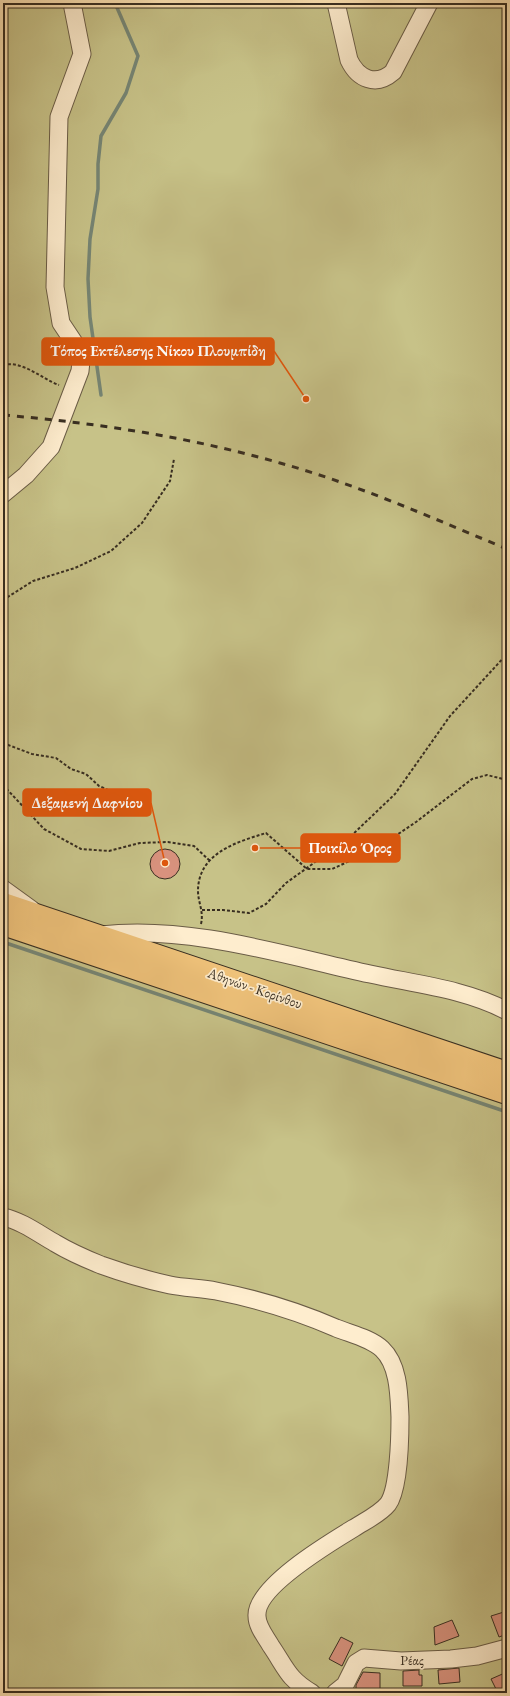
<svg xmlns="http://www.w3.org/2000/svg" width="510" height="1696" font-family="'EB Garamond',serif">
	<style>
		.green { fill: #c7c288; stroke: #807854 }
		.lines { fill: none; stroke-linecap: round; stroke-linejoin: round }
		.stream { stroke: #768574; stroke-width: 3.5 }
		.building { fill: #d9927e; stroke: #382e21 }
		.minor-casing { stroke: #6a5c46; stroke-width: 19 }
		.highway-casing { stroke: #382e21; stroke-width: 24 }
		.path { stroke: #382e21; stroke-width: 2; stroke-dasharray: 3 2; stroke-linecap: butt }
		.minor { stroke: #feedce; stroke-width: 17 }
		.highway { stroke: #efc27a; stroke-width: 22 }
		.rail { stroke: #382e21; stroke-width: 3; stroke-dasharray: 7 7; stroke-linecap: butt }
		.labels { text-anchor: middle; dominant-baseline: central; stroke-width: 3.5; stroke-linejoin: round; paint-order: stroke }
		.street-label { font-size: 14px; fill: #382e21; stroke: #feedce }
		.leader { fill: none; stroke: #df570d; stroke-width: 1.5 }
		.callout-dot { fill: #df570d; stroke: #feedce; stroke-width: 1.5 }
		.callout { fill: #df570d; stroke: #df570d; stroke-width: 1.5 }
		.callout-label { font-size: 15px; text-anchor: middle; font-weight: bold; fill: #fff }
	</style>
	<rect width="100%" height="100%" fill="#fee4b4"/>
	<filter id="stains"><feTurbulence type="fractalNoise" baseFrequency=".005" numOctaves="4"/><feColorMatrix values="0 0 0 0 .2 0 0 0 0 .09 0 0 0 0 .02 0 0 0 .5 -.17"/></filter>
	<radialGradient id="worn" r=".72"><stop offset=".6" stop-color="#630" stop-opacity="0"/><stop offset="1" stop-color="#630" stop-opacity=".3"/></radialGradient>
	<path class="green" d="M3 3H507V1693H3Z"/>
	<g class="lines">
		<path class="stream" d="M101 395 90 317 88 279 90 239 98 189V164L101 136 126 93 138 56 115 3
			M3 942 507 1112"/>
	</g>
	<path class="building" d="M150 864a15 15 0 1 1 30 0a15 15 0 1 1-30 0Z
		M507 1611V1634L499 1637 491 1616Z
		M452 1620 459 1636 435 1645 434 1627Z
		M341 1637 353 1643 342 1666 329 1659Z
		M459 1668 460 1682 439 1684 438 1670Z
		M419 1670V1675H422V1686H403V1671Z
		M363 1672 380 1673V1692L356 1690V1685Z
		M507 1672V1693H498L491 1679Z"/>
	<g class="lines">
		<g class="minor-casing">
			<path id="minor" d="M336 3 349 60C358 79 376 87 393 72L429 3
				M3 494 26 475 51 447 80 371 81 361 77 347 61 323 55 287 59 117 82 54 72 3
				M3 889 32 910
				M101 935C190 925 283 955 370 974 415 984 465 989 507 1011
				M3 1217C22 1221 39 1234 55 1243 70 1252 86 1259 101 1265 123 1273 147 1280 170 1285 185 1288 201 1288 216 1291 257 1299 297 1311 336 1328 351 1334 370 1338 382 1349 399 1365 399 1395 400 1417 400 1436 399 1489 388 1504 380 1514 365 1521 354 1528 331 1542 255 1587 257 1616 257 1627 266 1637 271 1646 286 1668 288 1679 312 1693
				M335 1693 345 1685 356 1663 364 1658 401 1661 451 1659 477 1656 507 1648"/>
		</g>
		<g class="highway-casing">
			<path id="highway" d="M3 904 507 1073
				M3 924 507 1093"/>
		</g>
		<path class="path" d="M3 365C22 360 42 379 59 385
			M3 600 33 581 75 568 111 551 142 523 170 481 174 459
			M3 743 32 754 56 758 71 769 86 774 99 786 108 790
			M3 785 44 829 81 849 109 851 140 843 168 842 194 846 210 861
			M202 910H223L249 913 266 904 286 883 350 837 395 794 450 716 507 654
			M201 924C204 912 198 902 198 891 198 853 237 842 266 833L307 869H332L376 849 416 822 472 779 487 775 507 780"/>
		<use href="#minor" class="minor"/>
		<use href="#highway" class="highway"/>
		<path class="rail" d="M3 415C96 423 190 437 280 463 356 484 435 519 507 549"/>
	</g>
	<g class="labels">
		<g class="street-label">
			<text transform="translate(255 988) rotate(19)">Αθηνών - Κορίνθου</text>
			<text x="412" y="1660">Ρέας</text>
		</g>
	</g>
	<path class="leader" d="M306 399L274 351M165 863L151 803M255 848L301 848"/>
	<g class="callout-dot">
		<circle cx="306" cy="399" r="4"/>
		<circle cx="165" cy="863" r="4"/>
		<circle cx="255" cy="848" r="4"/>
	</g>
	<g class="callout">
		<rect x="42" y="338" width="232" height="27" rx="4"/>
		<rect x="23" y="789" width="128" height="27" rx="4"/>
		<rect x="301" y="834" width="99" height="28" rx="4"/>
	</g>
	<g class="callout-label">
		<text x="158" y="356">Τόπος Εκτέλεσης Νίκου Πλουμπίδη</text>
		<text x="87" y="808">Δεξαμενή Δαφνίου</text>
		<text x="350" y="853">Ποικίλο Όρος</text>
	</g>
	<rect width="510" height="1696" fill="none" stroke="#fee4b4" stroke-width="16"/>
	<rect x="4" y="4" width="502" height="1688" fill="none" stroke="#382e21" stroke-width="2"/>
	<rect x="8" y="8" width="494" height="1680" fill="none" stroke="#382e21"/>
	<rect width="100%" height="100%" filter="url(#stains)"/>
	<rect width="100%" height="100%" fill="url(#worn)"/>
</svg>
